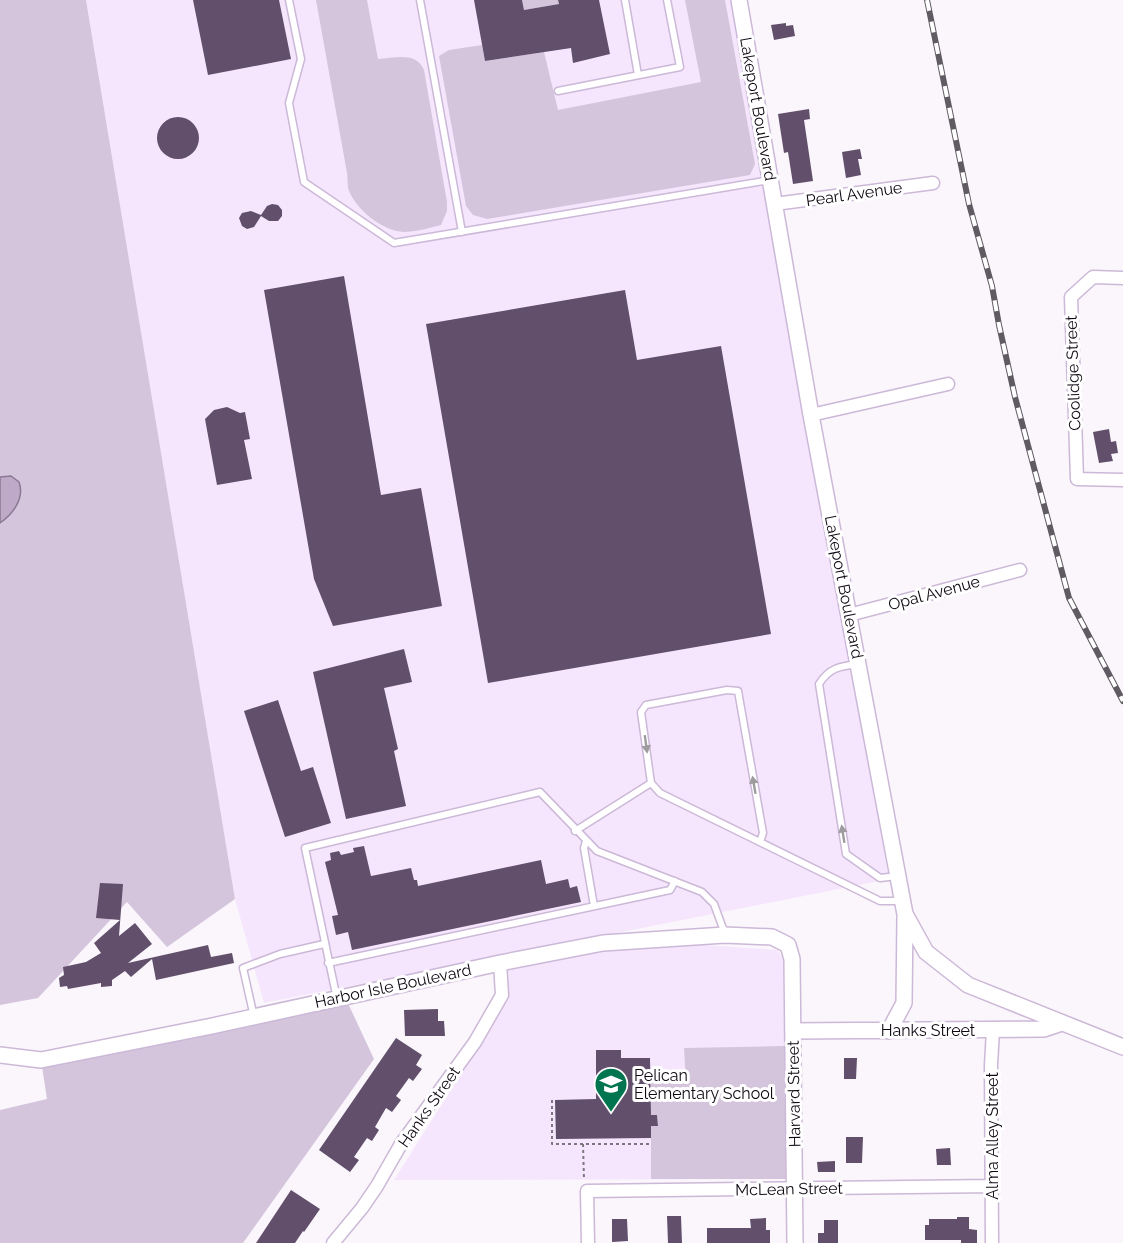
<svg xmlns="http://www.w3.org/2000/svg" width="1123" height="1243" font-family="Raleway,sans-serif">
	<style>
		.built { fill: #f5e6fd }
		.green { fill: #d4c5dc }
		.water { fill: #bea9c9; stroke: #8a7992; stroke-width: 1.5 }
		.building { fill: #614f6b }
		.lines { fill: none; stroke-linecap: round; stroke-linejoin: round }
		.service-casing { stroke: #ccb8d7; stroke-width: 9 }
		.minor-casing { stroke: #ccb8d7; stroke-width: 15 }
		.tertiary-casing { stroke: #ccb8d7; stroke-width: 18 }
		.path { stroke: #7c777f; stroke-width: 2; stroke-dasharray: 3 3; stroke-linecap: butt }
		.service { stroke: #fff; stroke-width: 6 }
		.minor { stroke: #fff; stroke-width: 12 }
		.tertiary { stroke: #fff; stroke-width: 15 }
		.rail-casing { stroke: #605a63; stroke-width: 6 }
		.rail { stroke: #fff; stroke-width: 4; stroke-dasharray: 11; stroke-linecap: butt }
		.oneway { fill: #9f9ca0 }
		.labels { text-anchor: middle; dominant-baseline: central; stroke-width: 6; stroke-linejoin: round; paint-order: stroke }
		.street-label { font-size: 16px; fill: #0f0812; stroke: #fff }
		.poi-label { font-size: 16px; fill: #0f0812; stroke: #fff; text-anchor: start }
	</style>
	<rect width="100%" height="100%" fill="#faf6fc"/>
	<path class="built" d="M86 0H731L889 879 264 1003 235 899Z
		M703 945 777 950 783 959 786 1179 394 1180 509 998 508 970 606 951Z"/>
	<path class="green" d="M0 0H86L235 899 167 947 127 902 38 998 0 1005Z
		M316 0H367L378 59C395 58 416 51 424 70L447 202V211L441 225C429 228 416 232 404 232 382 231 357 210 349 191 347 186 348 178 347 173Z
		M522 0H558L559 4 524 10Z
		M685 0H725L755 164 750 175 487 219 473 215 466 206 439 56 449 50 482 45 485 61 544 52 558 110 701 82Z
		M345 997 374 1059 243 1243H0V1110L47 1099 41 1060Z
		M784 1046 786 1179H651V1126L658 1125 657 1115H651V1082H686L684 1048Z"/>
	<path class="water" d="M11 476 19 482C25 498 13 514 0 523V477Z"/>
	<path class="building" d="M193 0H279L291 59 208 75Z
		M474 0H522L524 10 559 4 558 0H599L610 54 573 63 571 48 485 61Z
		M786 23V26L793 25 795 36 774 40 771 25Z
		M809 109 810 119 804 120 813 181 793 184 788 152 784 153 778 114Z
		M157 138a21 21 0 1 1 42 0a21 21 0 1 1-42 0Z
		M860 149 862 159H858L861 175 846 178 842 152Z
		M272 204 278 205 282 210V216L278 221H269L261 216 254 227 247 229 242 226 239 218 242 213 251 211 261 215 267 206Z
		M344 276 381 495 421 488 442 606 333 626 314 579 264 290Z
		M625 290 637 360 721 346 771 634 488 683 426 324Z
		M227 407 240 413 245 412 250 439 244 440 252 479 217 485 205 419 214 410Z
		M1109 429 1111 442 1116 441 1118 453 1111 454 1113 461 1099 463 1093 432Z
		M404 649 412 682 384 688 398 749 394 751 406 806 346 819 313 672Z
		M278 700 301 771 313 767 331 823 285 837 244 711Z
		M364 846 371 876 411 868 414 880H417L418 886 541 860 546 884 568 879 570 888 577 886 581 902 352 950 348 932 336 935 332 916 338 915 325 862 331 860 330 853 339 851 341 855 354 852 353 848Z
		M100 883 123 884 119 936 135 923 152 944 128 963 208 945 211 957 232 953 234 963 156 980 152 959 131 977 125 971 112 980V986L101 987V983L68 989 67 986 60 987 59 978 64 975 63 967 86 962 101 953 94 943 120 920 96 918Z
		M438 1009V1021H444L445 1036H405L404 1010Z
		M396 1038 422 1055 416 1065 422 1069 413 1081 409 1078 396 1096 401 1100 392 1112 386 1108 375 1127 379 1130 372 1141 367 1138 354 1157 359 1160 350 1172 319 1150Z
		M596 1050H621V1058H650L651 1115H657L658 1126H651V1138L556 1139 555 1100 596 1099Z
		M844 1058H857L856 1079H844Z
		M846 1137H863L862 1163H846Z
		M950 1148 951 1165H937L936 1149Z
		M835 1161V1172H818L817 1162Z
		M291 1190 320 1209 304 1232 303 1231 295 1243H256Z
		M667 1216H681L682 1243H668Z
		M957 1217H969V1229L977 1230V1243H961V1240H925V1225H929V1219H957Z
		M766 1218V1230H770V1243H707V1228H751L750 1219Z
		M612 1219H627L628 1241 612 1242Z
		M824 1220H838V1243H818V1233H824Z"/>
	<g class="lines">
		<g class="service-casing">
			<path id="service" d="M289 0 301 59 289 103 304 182 394 243 770 180
				M420 0 462 232
				M625 0 638 75
				M558 91 680 67 667 0
				M858 664C840 666 829 668 819 684L846 854 880 878 897 876
				M575 831 651 783
				M586 841 584 848 594 906
				M760 842 763 833 738 691 727 690 646 705 641 712 651 783 660 793 880 901H902
				M328 963 670 890 675 881
				M337 999 305 848 540 792 597 851 702 892 714 904 725 934
				M254 1017 243 968 280 954 324 944"/>
		</g>
		<g class="minor-casing">
			<path id="minor" d="M775 204 933 183
				M1123 278 1093 277 1071 297 1077 479 1123 480
				M811 415 948 384
				M849 615 1020 570
				M333 1243 362 1208 377 1186 401 1144 475 1042 502 995 500 963
				M588 1243 587 1191 992 1186
				M992 1243 991 1065 993 1030"/>
		</g>
		<g class="tertiary-casing">
			<path id="tertiary" d="M739 0 811 415 905 914 926 952 968 985 1123 1047
				M793 1031 1044 1029 1062 1023
				M889 1031 904 1003 905 917
				M0 1055 41 1060 212 1026 500 963 603 943 725 935 772 937 788 945 792 959 795 1243"/>
		</g>
		<path class="path" d="M552 1100V1144H651
			M583 1144 584 1180"/>
		<use href="#service" class="service"/>
		<use href="#minor" class="minor"/>
		<use href="#tertiary" class="tertiary"/>
		<g class="rail-casing">
			<path id="rail" d="M927 0 969 204 992 286 999 325 1015 397 1069 598 1123 701"/>
		</g>
		<use href="#rail" class="rail"/>
	</g>
	<defs><path id="oneway-solid" d="M-6-.8H1V-3.2L6.5 0L1 3.2V.8H-6Z" transform="scale(1.5)"/></defs>
	<g class="oneway">
		<use href="#oneway-solid" transform="translate(646 744) rotate(82)"/>
		<use href="#oneway-solid" transform="translate(754 785) rotate(-100)"/>
		<use href="#oneway-solid" transform="translate(843 834) rotate(-99)"/>
	</g>
	<defs>
		<g id="school-pin" transform="scale(1.725)"><path d="M0 17L-7.5 6A9.5 9.5 0 1 1 7.5 6Z" fill="#007550" stroke="#fff"/><path d="M0-5L7-2L0 1L-7-2ZM-4 1L0 2.5L4 1V4Q0 6-4 4Z" fill="#fff"/></g>
	</defs>
	<g fill-rule="evenodd">
		<use href="#school-pin" x="611" y="1084"/>
	</g>
	<g class="labels">
		<g class="street-label">
			<text transform="translate(758 109) rotate(80)">Lakeport Boulevard</text>
			<text transform="translate(854 194) rotate(-8)">Pearl Avenue</text>
			<text transform="translate(1073 373) rotate(-92)">Coolidge Street</text>
			<text transform="translate(844 587) rotate(79)">Lakeport Boulevard</text>
			<text transform="translate(934 593) rotate(-15)">Opal Avenue</text>
			<text transform="translate(393 986) rotate(-12)">Harbor Isle Boulevard</text>
			<text x="928" y="1030">Hanks Street</text>
			<text transform="translate(794 1094) rotate(-91)">Harvard Street</text>
			<text transform="translate(429 1107) rotate(-55)">Hanks Street</text>
			<text transform="translate(992 1136) rotate(-90)">Alma Alley Street</text>
			<text transform="translate(789 1189) rotate(-1)">McLean Street</text>
		</g>
		<g class="poi-label">
			<text x="634" y="1075">Pelican<tspan x="634" dy="18">Elementary School</tspan></text>
		</g>
	</g>
</svg>
